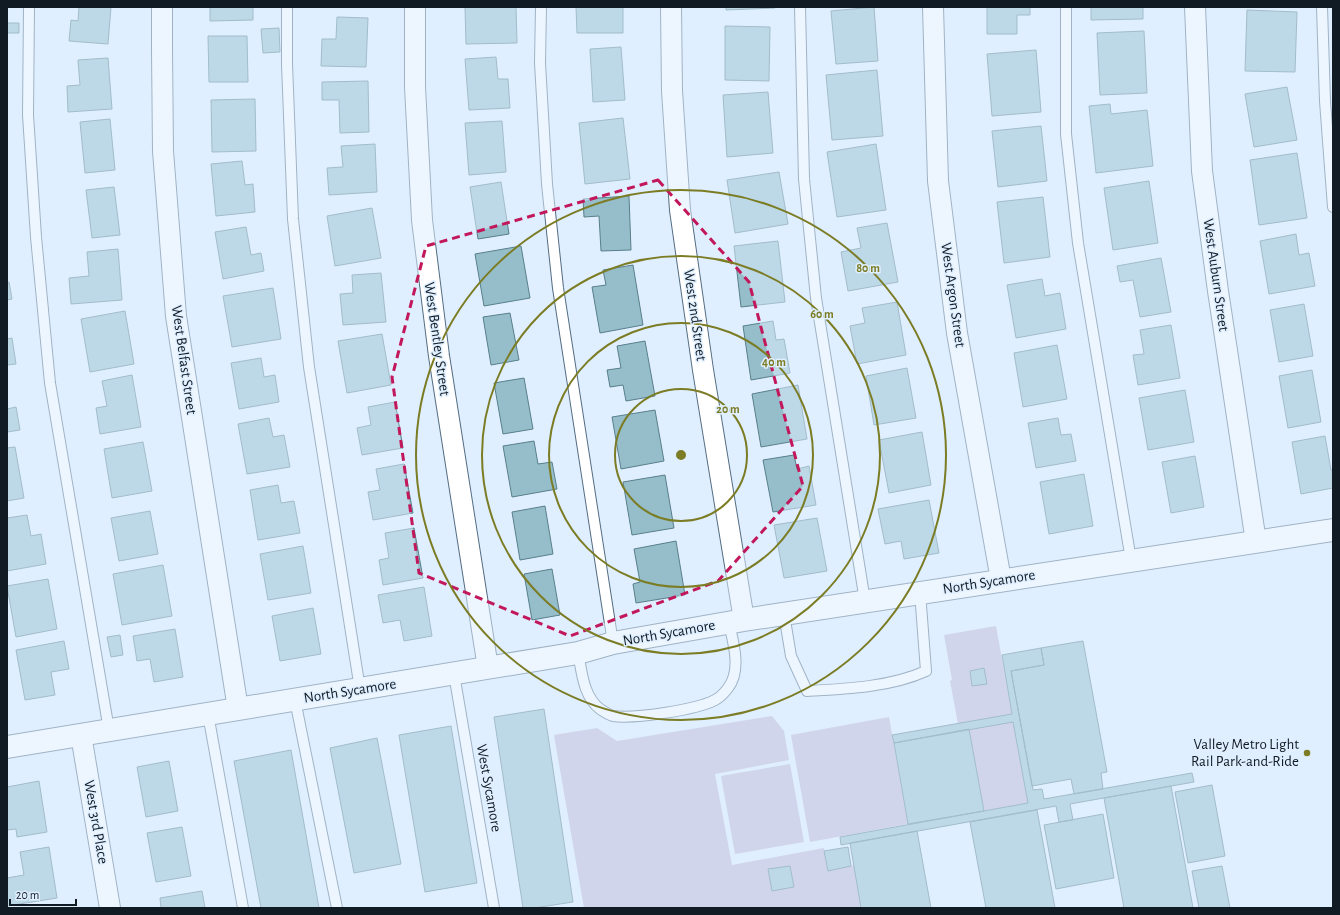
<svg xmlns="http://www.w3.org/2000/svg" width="1340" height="915" font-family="'Alegreya Sans',sans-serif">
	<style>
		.green { fill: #c0b6d3 }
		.building { fill: #95bdca; stroke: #597f8b }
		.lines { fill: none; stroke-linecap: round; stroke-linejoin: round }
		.lane-casing { stroke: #546c82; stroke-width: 12 }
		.street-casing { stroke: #546c82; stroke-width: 22 }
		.secondary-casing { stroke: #546c82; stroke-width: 24 }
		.lane { stroke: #fff; stroke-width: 10 }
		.street { stroke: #fff; stroke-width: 20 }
		.secondary { stroke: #fff; stroke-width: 22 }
		.marked { fill: none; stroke: #c2185b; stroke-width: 3; stroke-dasharray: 8 5; stroke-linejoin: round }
		.ring { fill: none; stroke: #7b7c24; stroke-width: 2 }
		.poi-dot { fill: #7b7c24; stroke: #dfefff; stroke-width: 1.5 }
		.labels { text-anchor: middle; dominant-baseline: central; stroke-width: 3; stroke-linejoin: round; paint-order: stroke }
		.street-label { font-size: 15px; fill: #111b24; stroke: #dfefff }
		.poi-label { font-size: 15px; fill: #111b24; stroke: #dfefff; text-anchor: end }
		.centre { fill: #7b7c24; stroke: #dfefff; stroke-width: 2 }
		.ring-label { font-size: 12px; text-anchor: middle; font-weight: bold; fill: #7b7c24; stroke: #dfefff; stroke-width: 3; stroke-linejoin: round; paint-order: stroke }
	</style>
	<rect width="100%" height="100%" fill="#dfefff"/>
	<path class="green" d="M996 626 1012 714 958 724 950 681 952 680 944 635Z
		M772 716 784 731 789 760 715 774 732 865 824 848 828 871 854 865 861 908H584L554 735 597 728 617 741Z
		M889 717 908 824 810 842 791 735Z
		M1013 722 1028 803 984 811 969 729Z
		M790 764 804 842 735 854 721 776Z"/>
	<path class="building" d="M79 7H111L108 44 69 41 71 20 78 21Z
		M210 7H253V20L210 21Z
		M465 7H516L517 43 466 44Z
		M576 7H623V33H577Z
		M726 7H775V8L726 10Z
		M874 7 878 61 836 64 831 11Z
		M987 7H1030V15H1017V34H987Z
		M1091 7H1143V19L1091 20Z
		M1247 10 1297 12 1295 72 1245 71Z
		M337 17 368 18 366 67 321 66 322 39H336Z
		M7 23H19V33H7Z
		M725 26 770 27 769 81 725 80Z
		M279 28 280 52 263 53 261 29Z
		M1144 31 1147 93 1100 95 1097 33Z
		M208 36H247L248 82H209Z
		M621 47 625 100 593 102 590 49Z
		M1036 50 1041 112 992 116 987 54Z
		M496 57 498 79H508L510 108 469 110 465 59Z
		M108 58 112 109 68 112 67 86 80 85 78 60Z
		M877 70 883 136 832 140 826 75Z
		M368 81 369 132 340 133 339 100H322V82Z
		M1287 87 1297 140 1254 147 1245 94Z
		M768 92 773 153 727 157 723 95Z
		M255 99 256 151 212 152 211 100Z
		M1110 104 1111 114 1147 110 1153 166 1096 173 1089 106Z
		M623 118 630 179 585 184 579 123Z
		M110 119 115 170 85 173 80 122Z
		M502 121 506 172 469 175 465 123Z
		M1041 126 1047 181 998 187 992 131Z
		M375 144 377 192 329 195 327 168 343 167 341 146Z
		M876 144 886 210 837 217 827 152Z
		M1297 153 1307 218 1259 225 1250 160Z
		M242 161 245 185 253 184 255 212 216 216 211 164Z
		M779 172 788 224 735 233 727 180Z
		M1149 181 1158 243 1113 250 1104 188Z
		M501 182 509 234 478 239 470 187Z
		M114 187 120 235 92 238 86 190Z
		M629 196 631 250 601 251 599 216 584 217 583 199Z
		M1043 197 1050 257 1004 263 997 202Z
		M372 208 381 258 335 266 327 216Z
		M887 223 898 282 848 291 841 252 861 248 857 228Z
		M246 227 251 255 261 253 264 271 223 279 215 232Z
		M1296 234 1299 255 1309 253 1315 286 1269 294 1260 241Z
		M778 241 785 302 741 307 734 246Z
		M521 246 530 298 484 306 475 254Z
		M118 249 122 300 71 304 69 278 89 276 87 252Z
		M1161 258 1171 312 1140 317 1133 280 1120 282 1117 266Z
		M633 265 643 325 600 333 592 287 606 285 603 270Z
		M381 273 386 322 343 325 340 294 353 293 352 275Z
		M1042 279 1045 296 1060 293 1066 329 1016 338 1007 285Z
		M9 282 12 299 7 300V283Z
		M273 288 281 339 232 347 223 296Z
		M897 302 906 355 857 364 850 326 865 323 862 308Z
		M1304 304 1313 356 1279 362 1270 310Z
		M125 311 134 364 90 372 81 319Z
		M510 313 519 360 491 365 483 317Z
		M773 321 776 340 784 339 790 373 751 380 743 326Z
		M1171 325 1180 378 1138 385 1133 355 1144 354 1140 330Z
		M382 334 391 385 347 393 338 341Z
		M12 338 16 364 7 365V339Z
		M645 341 655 396 626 401 623 385 610 387 607 370 621 368 617 346Z
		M1057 345 1067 399 1023 407 1014 353Z
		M261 358 264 377 275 375 279 402 239 409 231 363Z
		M907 368 916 418 874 425 866 376Z
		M1312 370 1321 422 1288 428 1279 376Z
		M132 375 141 427 100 434 96 408 107 406 102 381Z
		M524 378 533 429 503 434 494 383Z
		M798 385 807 439 761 447 752 394Z
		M1185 390 1194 442 1148 450 1139 398Z
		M395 402 403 448 362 455 357 428 371 425 368 407Z
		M7 406V409L16 407 20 430 7 432Z
		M655 410 664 461 621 469 612 417Z
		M269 418 273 437 284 435 290 467 247 474 238 424Z
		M1058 418 1061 435 1071 434 1076 461 1036 468 1028 423Z
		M922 432 931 485 889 493 879 440Z
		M1325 436 1331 470H1333V488L1301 494 1292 442Z
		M534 441 538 464 552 462 557 489 512 497 503 446Z
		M143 442 152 491 112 498 104 449Z
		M15 447 24 498 7 501V448Z
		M794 455 797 469 809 466 816 505 773 512 763 460Z
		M1195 456 1204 507 1171 513 1162 462Z
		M404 464 413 513 373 520 368 492 380 490 376 469Z
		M1084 474 1093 526 1049 534 1040 482Z
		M665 475 674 528 632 535 623 482Z
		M278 485 281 503 294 501 300 533 258 540 250 490Z
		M929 500 939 553 904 559 901 541 885 544 878 509Z
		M545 506 553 554 520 560 512 512Z
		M150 511 158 554 119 561 111 518Z
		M27 515 31 536 41 534 46 564 7 571V518Z
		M817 518 827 571 784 578 774 525Z
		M414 528 423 578 383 585 379 560 389 558 385 533Z
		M676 541 685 595 636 603 633 584 640 582 634 549Z
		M303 546 311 593 268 600 260 554Z
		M163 565 172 616 122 625 113 574Z
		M552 569 560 615 532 620 524 574Z
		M48 579 57 629 16 637 7 586Z
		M424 587 432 636 404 641 400 620 383 623 378 595Z
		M313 608 321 654 280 661 272 616Z
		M175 629 183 677 154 682 150 659 137 661 133 636Z
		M120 635 123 655 111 657 107 637Z
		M64 641 69 669 51 672 55 695 25 700 16 650Z
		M1083 641 1107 772 1101 773 1103 789 1074 794 1071 779 1032 786 1011 671 1044 665 1041 648Z
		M1041 648 1044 665 1011 671 1033 790 1042 789 1044 799 1192 773 1194 782 1070 804 1073 820 1059 822 1056 806 841 845 840 837 1028 803 1013 722 894 743 892 735 1012 714 1002 655Z
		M984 668 987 684 972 686 970 671Z
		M544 709 573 902 534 908H523L494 717Z
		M451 726 477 883 425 892 399 735Z
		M969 729 984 811 908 824 894 743Z
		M377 738 401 864 354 873 330 748Z
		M291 750 319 908H261L234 761Z
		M169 761 178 811 146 817 137 767Z
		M39 781 47 832 17 837 16 829 7 830V787Z
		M1212 785 1225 856 1188 863 1175 792Z
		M1171 786 1193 908H1124L1104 798Z
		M1037 810 1055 908H986L970 822Z
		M1103 814 1114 878 1056 889 1044 825Z
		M182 827 191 876 156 882 147 833Z
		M917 831 931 908H861L850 843Z
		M49 847 57 898 7 906V878L24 875 20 852Z
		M848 847 851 866 828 871 824 851Z
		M790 866 794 887 772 891 768 869Z
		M1222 866 1230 908H1199L1192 871Z
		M202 891 205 908H161L160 898Z"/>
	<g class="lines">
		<g class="lane-casing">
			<path id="lane" d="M29 7 28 115 36 237 50 383 109 730
				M287 7V64L293 219 309 367 360 689
				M541 7 540 63 547 184 558 288 613 643
				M800 7 804 179 816 298 865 601
				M1066 7V134L1078 243 1131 560
				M1322 7 1325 101 1333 207
				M784 614 791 656 807 691C846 689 891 687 926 671L920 592
				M578 653C582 672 583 696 600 709 603 711 609 715 613 716 634 719 696 710 715 700 719 698 725 692 728 688 742 670 733 642 729 623
				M454 674 494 908
				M295 700 337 908
				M208 714 243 908"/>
		</g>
		<g class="street-casing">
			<path id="street" d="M162 7V50L163 151 176 316 238 709
				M415 7V87L422 220 439 356 488 668
				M671 7 672 91 680 210 703 370 744 620
				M933 7 938 181 957 333 1001 580
				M1195 7 1202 171 1218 291 1256 542
				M81 735 110 908"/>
		</g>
		<g class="secondary-casing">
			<path id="secondary" d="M7 747 578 653 613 643 744 620 1333 530"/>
		</g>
		<use href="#lane" class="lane"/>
		<use href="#street" class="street"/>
		<use href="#secondary" class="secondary"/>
	</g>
	<path d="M0 0H1340V915H0ZM658 180 749 282 803 486 718 581 570 636 419 573 392 377 426 246Z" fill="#dfefff" fill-opacity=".55" fill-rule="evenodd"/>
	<path class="marked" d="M658 180 749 282 803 486 718 581 570 636 419 573 392 377 426 246Z"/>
	<g class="ring">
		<circle cx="681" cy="455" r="66"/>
		<circle cx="681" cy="455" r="132"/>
		<circle cx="681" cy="455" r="199"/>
		<circle cx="681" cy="455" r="265"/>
	</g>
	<circle class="poi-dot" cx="1307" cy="753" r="4"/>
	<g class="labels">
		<g class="street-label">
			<text transform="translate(1216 275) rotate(82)">West Auburn Street</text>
			<text transform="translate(953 295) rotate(82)">West Argon Street</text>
			<text transform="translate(695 315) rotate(82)">West 2nd Street</text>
			<text transform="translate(437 339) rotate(82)">West Bentley Street</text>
			<text transform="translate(184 360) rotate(82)">West Belfast Street</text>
			<text transform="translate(989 582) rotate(-9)">North Sycamore</text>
			<text transform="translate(669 633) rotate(-10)">North Sycamore</text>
			<text transform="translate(350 691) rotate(-9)">North Sycamore</text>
			<text transform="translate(489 788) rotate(80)">West Sycamore</text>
			<text transform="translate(96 822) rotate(80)">West 3rd Place</text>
		</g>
		<g class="poi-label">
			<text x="1299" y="744">Valley Metro Light<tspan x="1299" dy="17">Rail Park-and-Ride</tspan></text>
		</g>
	</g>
	<circle cx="681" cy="455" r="6" class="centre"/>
	<g class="ring-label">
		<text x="868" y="272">80 m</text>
		<text x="822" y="318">60 m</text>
		<text x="774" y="366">40 m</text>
		<text x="728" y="413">20 m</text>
	</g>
	<rect width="1340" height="915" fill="none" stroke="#111b24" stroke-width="16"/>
	<path d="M10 899v6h66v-6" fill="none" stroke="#111b24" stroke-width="2"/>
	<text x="16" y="899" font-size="12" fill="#111b24" stroke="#dfefff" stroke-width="3" paint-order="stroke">20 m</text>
</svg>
